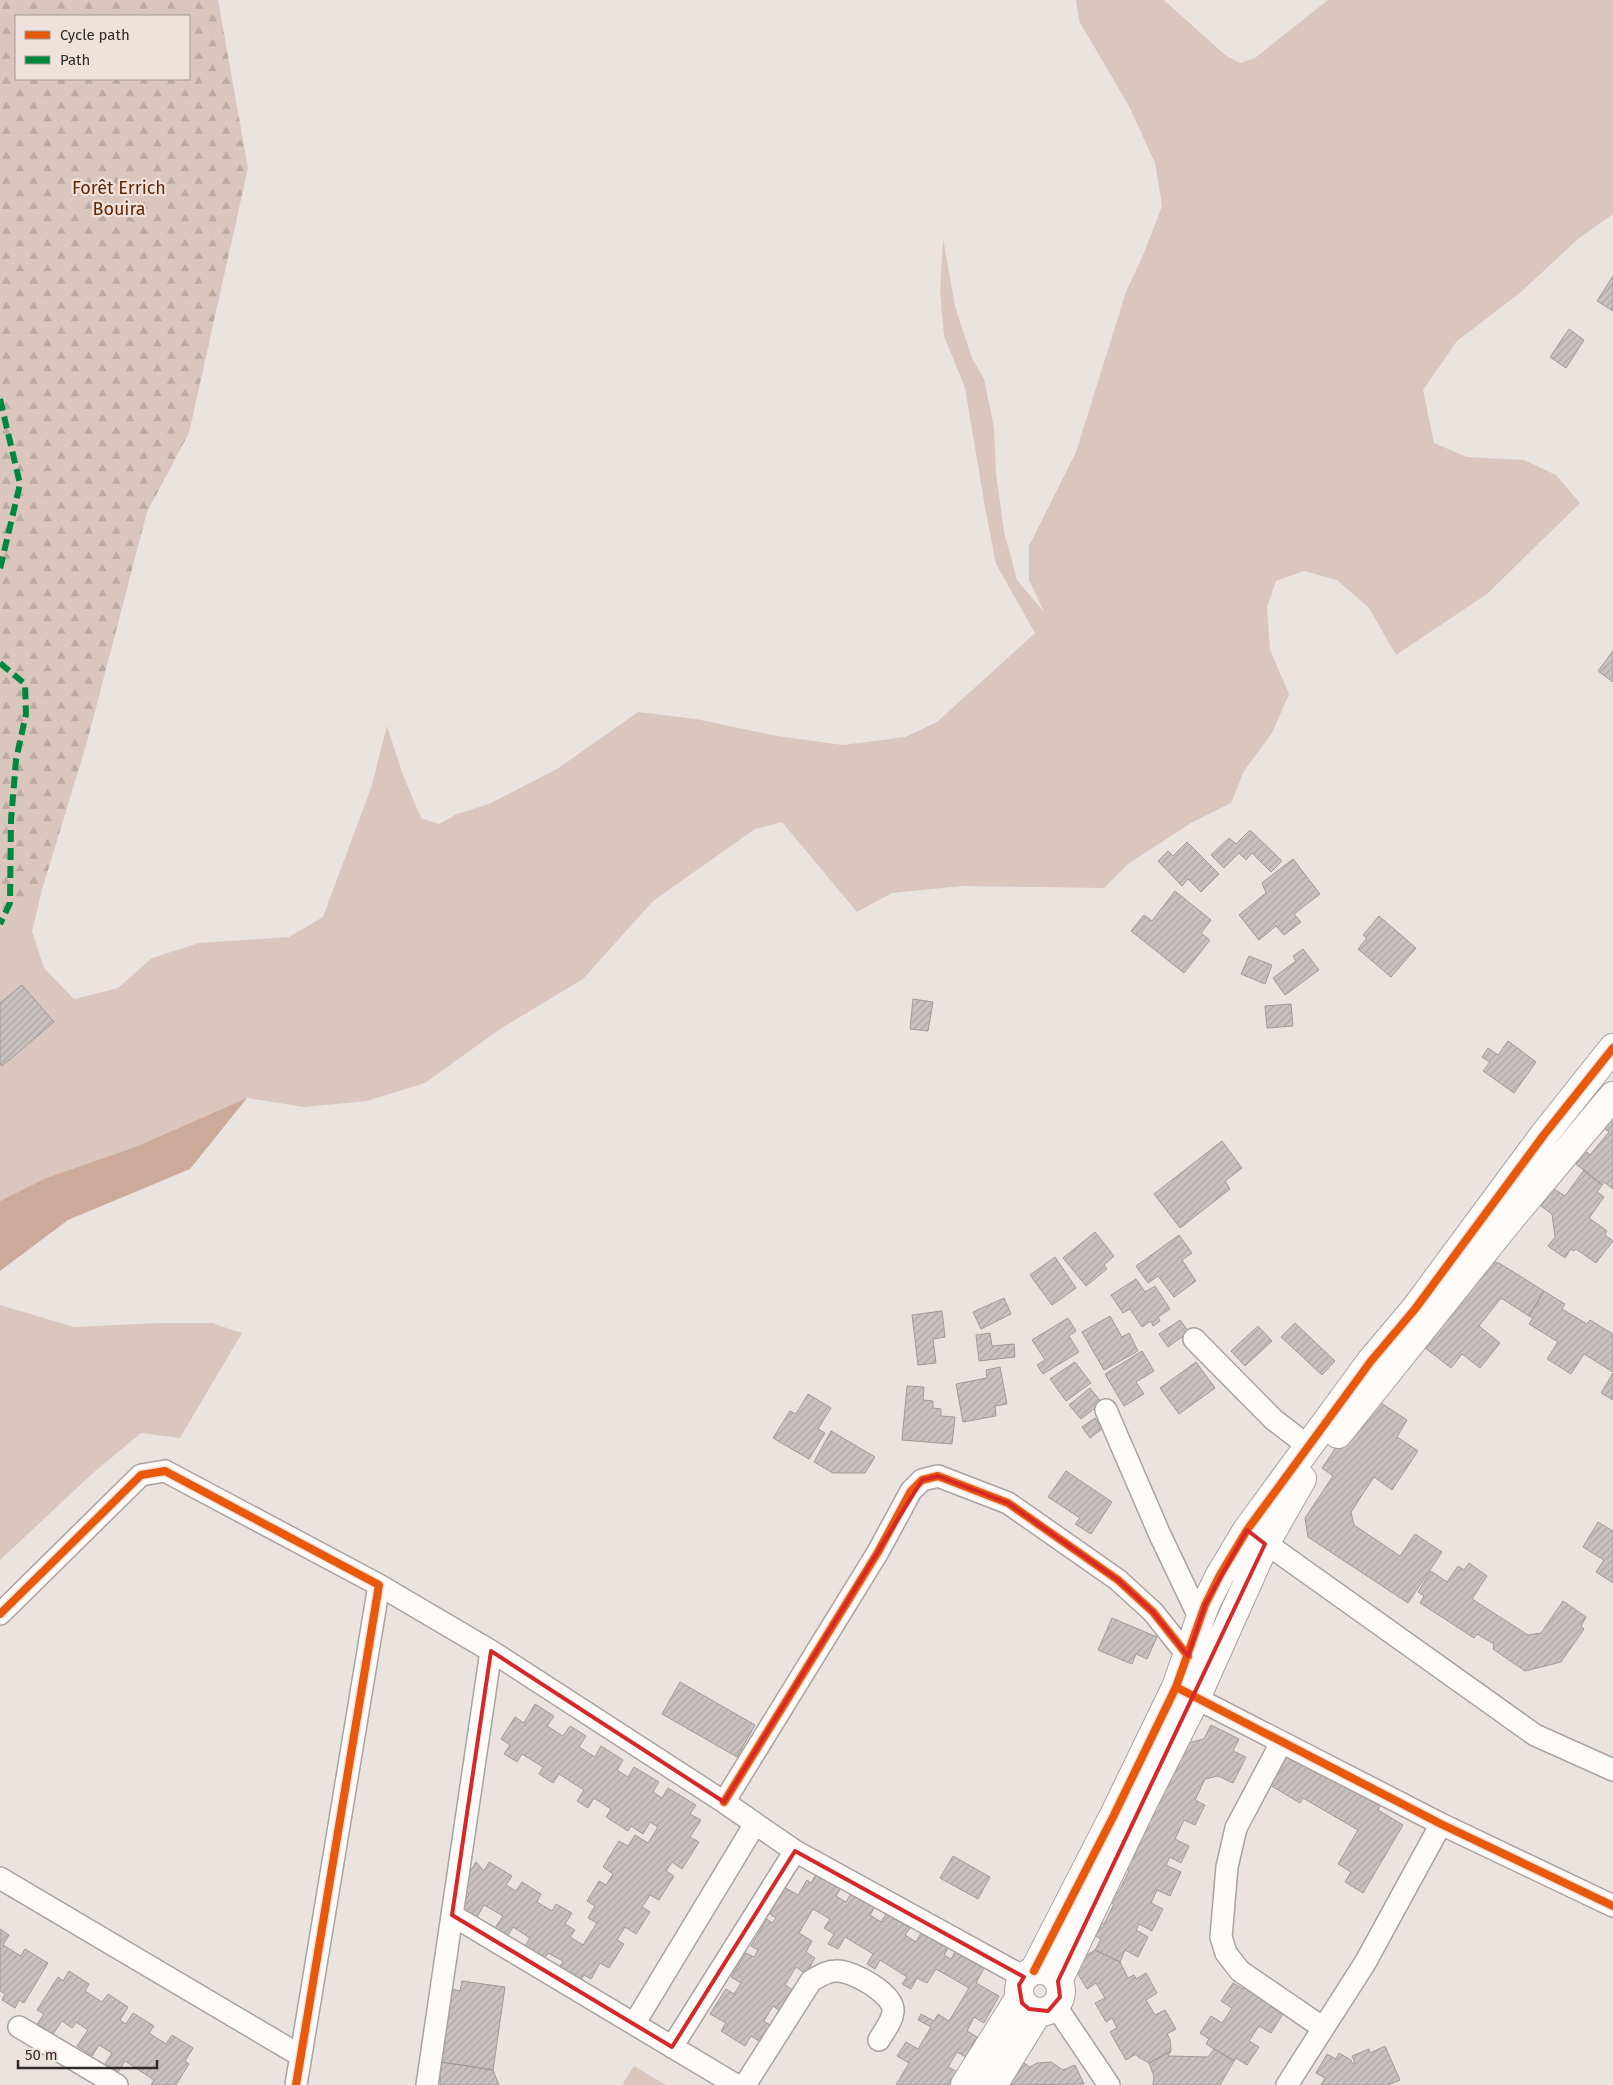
<svg xmlns="http://www.w3.org/2000/svg" width="1613" height="2085" font-family="'Fira Sans',sans-serif">
	<style>
		.green { fill: #dac6bd }
		.forest { fill: url(#forest-firs); fill-rule: evenodd }
		.water { fill: #ccaa9a }
		.building { fill: url(#building-hatch); stroke: #a09a97 }
		.lines { fill: none; stroke-linecap: round; stroke-linejoin: round }
		.street-casing { stroke: #a8a3a0; stroke-width: 24 }
		.secondary-casing { stroke: #a8a3a0; stroke-width: 30 }
		.street { stroke: #fcfbfa; stroke-width: 21 }
		.secondary { stroke: #fcfbfa; stroke-width: 28 }
		.quiet { stroke: #00873e; stroke-width: 6; stroke-dasharray: 12 6; stroke-linecap: butt }
		.cycleway-casing { stroke: #efe2dc; stroke-width: 11 }
		.cycleway { stroke: #e8590c; stroke-width: 8 }
		.marked { fill: none; stroke: #d62828; stroke-width: 4; stroke-linejoin: round }
		.labels { text-anchor: middle; dominant-baseline: central; stroke-width: 4.5; stroke-linejoin: round; paint-order: stroke }
		.park-label { font-size: 18px; fill: #622905; stroke: #efe2dc }
	</style>
	<defs>
		<pattern id="forest-firs" width="22" height="20" patternUnits="userSpaceOnUse" patternTransform="scale(1.25)"><rect width="22" height="20" fill="#dac6bd"/><path d="M5 1l3.5 6h-7zM16 11l3.5 6h-7z" fill="#bbaaa2"/></pattern>
		<pattern id="building-hatch" width="6" height="6" patternUnits="userSpaceOnUse" patternTransform="scale(1.25)"><rect width="6" height="6" fill="#c8c1bf"/><path d="M-1 1l2-2M0 6l6-6M5 7l2-2" fill="none" stroke="#aca6a4"/></pattern>
	</defs>
	<rect width="100%" height="100%" fill="#ebe3e0"/>
	<path class="green" d="M1076 0H1164L1225 55 1240 63 1255 58 1328 0H1613V214L1578 239 1521 292 1457 341 1423 390 1434 443 1467 457 1524 460 1556 475 1580 503 1487 594 1396 655 1369 608 1337 580 1304 571 1276 581 1267 607 1270 650 1289 694 1272 733 1244 771 1231 803 1191 823 1128 864 1104 888 962 886 892 893 857 912 782 822 755 829 653 901 583 979 500 1029 425 1083 367 1101 304 1107 247 1098 135 1147 46 1178 0 1201V921L42 890 32 931 44 968 74 999 118 988 152 958 199 943 289 937 323 917 371 788 387 726 403 775 421 818 439 824 457 814 489 804 557 769 638 712 696 719 777 736 843 745 905 737 937 722 1035 633 996 564 986 513 965 388 944 336 940 292 943 238 955 306 972 358 984 379 994 428 996 473 1004 532 1017 580 1044 612 1029 580V546L1076 452 1126 292 1144 253 1162 206 1155 163 1129 106 1079 21Z
		M0 1305 74 1327 158 1323H212L242 1333 180 1438 141 1433 93 1473 0 1560Z
		M634 2066 666 2085H622Z"/>
	<path class="forest" d="M0 0H218L248 168 189 433 147 512 87 742 42 890 0 921ZM16 16H189V79H16Z"/>
	<path class="water" d="M247 1098 190 1169 68 1220 0 1271V1201L46 1178 135 1147Z"/>
	<path class="building" d="M1613 276V311L1597 301Z
		M1569 329 1584 340 1566 368 1550 357Z
		M1613 651V682L1598 671Z
		M1250 830 1282 861 1271 872 1252 853 1246 860 1239 853 1224 868 1211 855 1229 838 1236 844Z
		M1187 842 1219 874 1201 892 1188 879 1182 886 1158 861 1168 851 1173 856Z
		M1293 859 1320 894 1294 914 1301 922 1284 935 1276 926 1259 940 1239 915 1266 893 1262 883Z
		M1175 891 1211 920 1201 933 1210 940 1184 973 1131 931 1144 915 1152 921Z
		M1379 916 1416 948 1391 977 1358 949 1367 938 1363 935Z
		M1303 949 1319 970 1285 995 1273 978 1296 961 1293 956Z
		M1249 956 1272 965 1265 984 1241 974Z
		M22 985 54 1022 2 1066 0 1064V1003Z
		M913 999 933 1002 928 1031 910 1029Z
		M1291 1004 1293 1026 1267 1028 1265 1006Z
		M1508 1041 1536 1062 1514 1093 1483 1071 1490 1062 1482 1057 1488 1048 1498 1055Z
		M1613 1118V1189L1604 1182 1602 1185 1576 1164 1587 1152 1590 1155 1609 1132 1604 1128Z
		M1222 1141 1242 1168 1225 1181 1230 1189 1180 1228 1154 1194Z
		M1584 1170 1602 1185 1597 1192 1604 1197 1589 1218 1607 1231 1605 1235 1613 1241 1596 1263 1576 1249 1574 1251 1571 1249 1565 1258 1548 1246 1555 1237 1552 1214 1541 1206 1554 1189 1565 1196Z
		M1095 1232 1114 1256 1104 1265 1107 1269 1086 1286 1063 1258Z
		M1179 1235 1192 1253 1182 1260 1196 1281 1174 1297 1158 1276 1148 1283 1136 1266Z
		M1055 1257 1076 1288 1052 1305 1030 1275Z
		M1490 1262 1499 1263 1544 1291 1529 1316 1501 1298 1479 1326 1500 1343 1480 1368 1462 1354 1451 1368 1420 1344Z
		M1136 1279 1145 1292 1155 1286 1170 1309 1158 1317 1160 1321 1153 1326 1151 1321 1142 1327 1130 1309 1123 1313 1111 1295Z
		M1544 1291 1565 1304 1562 1309 1587 1324 1590 1320 1613 1334V1372L1584 1354 1571 1374 1547 1359 1558 1342 1529 1324 1533 1318 1529 1316Z
		M1004 1298 1011 1314 981 1329 973 1312Z
		M942 1311 945 1337 933 1339 936 1363 918 1365 912 1315Z
		M1110 1316 1122 1337 1129 1333 1138 1351 1104 1370 1082 1332Z
		M1068 1318 1076 1331 1069 1336 1079 1352 1043 1374 1037 1365 1045 1360 1032 1340Z
		M1180 1320 1189 1332 1168 1347 1159 1334Z
		M1295 1323 1335 1361 1322 1375 1281 1337Z
		M1258 1326 1272 1341 1245 1366 1231 1351Z
		M990 1333 992 1346 1014 1344 1015 1357 979 1361 976 1335Z
		M1142 1351 1154 1371 1136 1382 1144 1394 1124 1406 1105 1374Z
		M1075 1362 1091 1383 1066 1401 1050 1379Z
		M1196 1362 1215 1388 1179 1414 1160 1388Z
		M1000 1367 1007 1404 995 1406 996 1416 963 1422 956 1384 987 1378 986 1370Z
		M1613 1373V1400L1601 1393Z
		M907 1386 924 1387 923 1400 933 1401V1408L941 1409V1416L955 1417 952 1444 902 1440Z
		M1090 1388 1102 1403 1081 1419 1069 1405Z
		M808 1394 831 1408 818 1429 825 1433 809 1459 773 1438 790 1411 796 1414Z
		M1375 1399 1407 1420 1397 1437 1418 1451 1392 1490 1374 1477 1351 1512 1354 1525 1400 1556 1415 1534 1442 1552 1408 1603 1308 1537 1305 1518 1333 1476 1322 1468 1343 1437Z
		M1095 1418 1102 1429 1090 1438 1082 1427Z
		M831 1431 875 1457 865 1473H833L814 1462Z
		M1066 1471 1112 1502 1091 1534 1075 1524 1080 1518 1048 1497Z
		M1598 1522 1613 1531V1583L1596 1572 1604 1560 1583 1547Z
		M1469 1563 1487 1576 1472 1599 1528 1635 1541 1633 1563 1601 1586 1617 1581 1626 1584 1629 1561 1662 1525 1671 1493 1649 1494 1644 1477 1634 1474 1638 1420 1603 1424 1596 1418 1592 1431 1571 1447 1582 1458 1566 1464 1570Z
		M1112 1618 1157 1637 1147 1659 1136 1654 1132 1664 1098 1650Z
		M680 1682 755 1725 737 1757 662 1714Z
		M535 1704 554 1716 547 1726 563 1736 570 1726 586 1736 579 1747 595 1757 601 1746 623 1760 617 1770 628 1777 634 1767 659 1782 653 1792 662 1798 668 1788 696 1805 690 1814 701 1820 690 1837 699 1842 682 1869 672 1862 666 1871 674 1876 659 1900 650 1895 642 1907 650 1912 636 1934 625 1927 617 1940 624 1944 609 1968 600 1963 591 1979 584 1975 579 1983 558 1970 563 1961 548 1953 543 1961 523 1949 530 1938 513 1927 506 1939 493 1931 503 1916 484 1905 475 1920 459 1910 469 1894 460 1888 476 1862 484 1871 489 1862 512 1876 506 1885 516 1891 522 1882 541 1894 537 1902 552 1911 556 1904 572 1913 565 1924 575 1930 570 1937 583 1945 597 1923 588 1918 595 1906 587 1901 599 1881 606 1885 613 1874 603 1867 619 1841 628 1846 635 1835 648 1843 658 1827 650 1822 643 1834 631 1826 628 1831 606 1817 611 1809 594 1798 588 1808 577 1801 584 1790 559 1774 553 1783 539 1774 543 1767 522 1754 517 1762 504 1754 510 1745 501 1739 515 1717 524 1723Z
		M1211 1725 1239 1739 1233 1751 1246 1757 1233 1783 1218 1776 1205 1779 1195 1800 1205 1805 1195 1825 1184 1820 1175 1839 1189 1846 1181 1863 1170 1857 1166 1865 1181 1872 1170 1896 1157 1890 1151 1903 1163 1909 1152 1931 1139 1924 1136 1930 1148 1937 1138 1957 1125 1950 1120 1962 1095 1950 1101 1939 1086 1931 1092 1919 1104 1924 1114 1904 1102 1898 1107 1888 1118 1893 1129 1871 1120 1866 1126 1854 1133 1858 1141 1842 1131 1837 1147 1827 1156 1809 1146 1804 1188 1743 1204 1739Z
		M1283 1752 1365 1798 1368 1794 1382 1802 1378 1810 1403 1825 1363 1893 1345 1882 1351 1872 1338 1864 1358 1830 1303 1798 1300 1803 1265 1782Z
		M953 1856 990 1877 978 1899 940 1878Z
		M818 1871 842 1886 836 1896 846 1902 852 1892 875 1906 870 1915 881 1922 886 1914 910 1928 905 1935 916 1942 921 1933 948 1948 944 1955 951 1959 955 1952 984 1968 976 1983 999 1996 984 2023 974 2017 967 2031 977 2037 966 2057 957 2052 948 2067 958 2072 951 2085H896L909 2063 897 2056 906 2042 918 2049 931 2027 918 2020 921 2014 934 2021 938 2014 949 2021 969 1988 936 1969 927 1983 917 1978 911 1989 902 1984 907 1977 880 1960 875 1969 867 1964 873 1954 845 1937 838 1949 828 1944 834 1934 824 1928 830 1919 813 1909 799 1933 812 1941 806 1952 815 1958 806 1974 796 1967 785 1985 796 1992 783 2013 773 2006 764 2021 774 2028 764 2044 751 2036 745 2046 721 2031 726 2023 710 2014 726 1989 734 1994 741 1983 731 1977 746 1953 754 1957 758 1950 751 1946 767 1919 772 1923 776 1918 768 1913 784 1887 798 1895 807 1880 811 1883Z
		M0 1929 9 1935 3 1945 21 1956 25 1949 48 1963 24 2003 19 2000 15 2008 2 2000 5 1994 0 1991Z
		M1095 1950 1120 1962 1128 1978 1134 1975 1136 1979 1146 1973 1157 1993 1146 2000 1155 2015 1165 2010 1176 2029 1167 2034 1170 2039 1171 2051 1149 2063 1138 2057 1136 2054 1126 2060 1110 2032 1117 2028 1112 2018 1106 2022 1095 2003 1105 1998 1096 1983 1087 1989 1072 1964Z
		M69 1971 89 1984 85 1991 102 2002 108 1994 128 2007 120 2020 126 2024 133 2013 154 2026 149 2033 166 2044 172 2035 193 2048 185 2061 189 2064 176 2085H151L154 2080 125 2061 118 2072 105 2064 112 2053 99 2045 92 2056 77 2046 88 2030 76 2022 72 2028 62 2021 53 2034 37 2024 44 2014 37 2010 58 1977 63 1981Z
		M462 1981 505 1987 493 2070 441 2062 452 1989 460 1991Z
		M1233 1983 1243 1989 1246 1984 1273 2001 1270 2006 1283 2014 1271 2033 1259 2026 1249 2041 1259 2047 1247 2065 1236 2058 1234 2061 1206 2044 1209 2039 1200 2033 1211 2016 1222 2023 1232 2008 1221 2001Z
		M1385 2046 1400 2080 1388 2085H1321L1325 2078 1316 2073 1327 2054 1336 2059 1339 2053 1351 2060 1353 2064 1355 2063 1352 2056 1369 2049 1370 2053Z
		M1214 2049 1234 2061 1220 2085H1153L1154 2076 1149 2063 1171 2051 1168 2056 1208 2057Z
		M1019 2060 1030 2067 1037 2063 1051 2062 1063 2070 1075 2065 1084 2084 1012 2085 1006 2080Z
		M441 2062 493 2070 499 2085H440Z"/>
	<g class="lines">
		<g class="street-casing">
			<path id="street" d="M1194 1339 1273 1419 1308 1446
				M1106 1410 1160 1535 1200 1619
				M1253 1534 1535 1735 1613 1770
				M379 1585 491 1651 724 1802 795 1851 1024 1977
				M0 1614 141 1475 165 1471 379 1585 296 2085
				M1184 1692 1441 1824 1613 1906
				M1281 1743 1236 1828 1227 1867 1221 1937 1226 1953 1240 1971 1323 2028
				M724 1802 878 1552 911 1491 922 1480 938 1476 1008 1503 1118 1580 1153 1612 1188 1656
				M0 1878 301 2056
				M452 1915 736 2085
				M1055 2005 1109 2085
				M634 2024 755 1824
				M19 2027 117 2085
				M672 2047 795 1851
				M427 2085 491 1651
				M745 2085 811 1981C820 1976 826 1971 836 1971 852 1970 895 1994 893 2012 892 2022 884 2031 879 2040
				M1287 2085 1365 1963 1441 1824"/>
		</g>
		<g class="secondary-casing">
			<path id="secondary" d="M1338 1434 1506 1224 1613 1096
				M1019 1991a21 21 0 1 1 42 0a21 21 0 1 1-42 0Z
				M1034 1971 1114 1815 1176 1687 1205 1605 1220 1575 1247 1530 1371 1361 1415 1309 1543 1136 1613 1048
				M1058 1981 1142 1805 1196 1698 1265 1544 1302 1479
				M965 2085 1020 1997
				M993 2085 1038 2012"/>
		</g>
		<use href="#street" class="street"/>
		<use href="#secondary" class="secondary"/>
		<path class="quiet" d="M0 399 20 484 0 569
			M0 663 25 684 26 714 16 760 11 820 10 903 0 924"/>
		<g class="cycleway-casing">
			<path id="cycleway" d="M0 1614 141 1475 165 1471 379 1585 296 2085
				M1176 1687 1441 1824 1613 1906
				M724 1802 878 1552 911 1491 922 1480 938 1476 1008 1503 1118 1580 1153 1612 1188 1656
				M1034 1971 1114 1815 1176 1687 1205 1605 1220 1575 1247 1530 1371 1361 1415 1309 1543 1136 1613 1048"/>
		</g>
		<use href="#cycleway" class="cycleway"/>
	</g>
	<path class="marked" d="M938 1476 1008 1503 1118 1580 1153 1612 1188 1656 1205 1605 1247 1530 1265 1544 1058 1981 1060 1997 1048 2011 1029 2009 1022 2003 1019 1985 1024 1977 795 1851 672 2047 452 1915 491 1651 724 1802 922 1480Z"/>
	<g class="labels">
		<g class="park-label">
			<text x="119" y="188">Forêt Errich<tspan x="119" dy="21">Bouira</tspan></text>
		</g>
	</g>
	<rect x="15" y="15" width="175" height="65" fill="#efe2dc" stroke="#a29894"/>
	<rect x="25" y="31" width="25" height="8" fill="#e8590c" stroke="#a29894"/>
	<text x="60" y="40" font-size="15" fill="#2f2a28">Cycle path</text>
	<rect x="25" y="56" width="25" height="8" fill="#00873e" stroke="#a29894"/>
	<text x="60" y="65" font-size="15" fill="#2f2a28">Path</text>
	<path d="M18 2060v8h139v-8" fill="none" stroke="#2f2a28" stroke-width="2.5"/>
	<text x="25" y="2060" font-size="15" fill="#2f2a28" stroke="#efe2dc" stroke-width="4" paint-order="stroke">50 m</text>
</svg>
